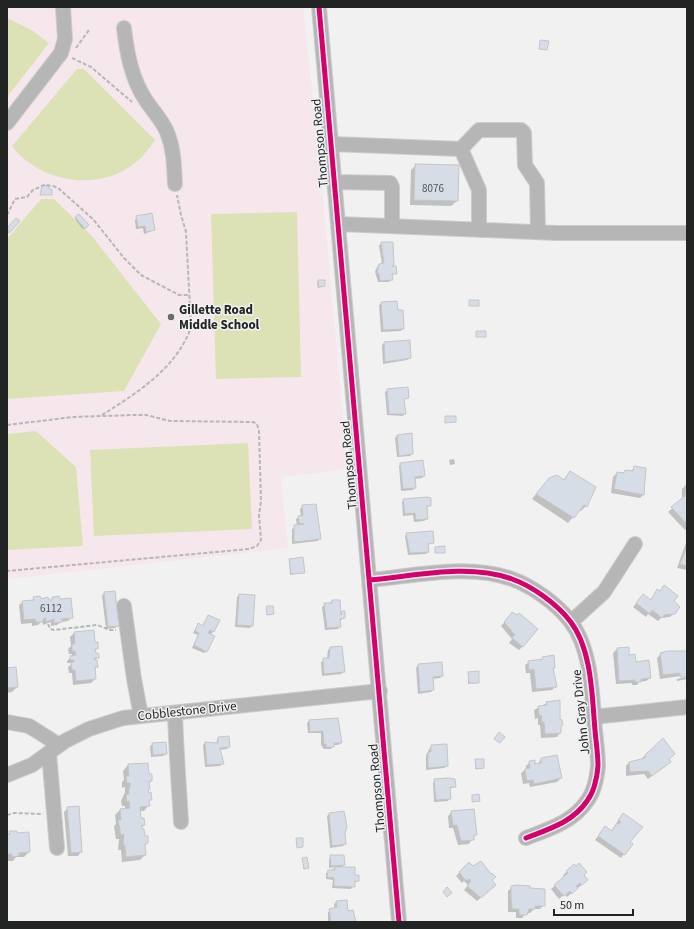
<svg xmlns="http://www.w3.org/2000/svg" width="694" height="929" font-family="'Source Sans 3',sans-serif">
	<style>
		.education { fill: #f5e7ec }
		.green { fill: #dde2b6 }
		.shadow { fill: #0003 }
		.building { fill: #d7dde6; stroke: #c6c6c7 }
		.lines { fill: none; stroke-linecap: round; stroke-linejoin: round }
		.minor-casing { stroke: #cccccd; stroke-width: 16 }
		.path { stroke: #b7b7b7; stroke-width: 2; stroke-dasharray: 4 2; stroke-linecap: butt }
		.minor { stroke: #b6b6b6; stroke-width: 14 }
		.cycleway-casing { stroke: #f0f1f3; stroke-width: 8 }
		.cycleway { stroke: #d6006c; stroke-width: 5 }
		.poi-dot { fill: #6a6b6b; stroke: #f0f1f3; stroke-width: 1.5 }
		.labels { text-anchor: middle; dominant-baseline: central; stroke-width: 3; stroke-linejoin: round; paint-order: stroke }
		.number-label { font-size: 11px; fill: #505255 }
		.street-label { font-size: 13px; fill: #222323; stroke: #f0f1f3 }
		.poi-label { font-size: 13px; font-weight: bold; fill: #222323; stroke: #f0f1f3; text-anchor: start }
	</style>
	<rect width="100%" height="100%" fill="#f1f1f2"/>
	<path class="education" d="M7 7H303L320 166 348 469 281 477 288 548 7 579Z"/>
	<path class="green" d="M7 18 33 31 49 43 7 97Z
		M77 69H84L155 140C149 148 143 157 135 163 98 193 39 182 12 146Z
		M41 199H54L91 235 161 324 124 391 7 399V239Z
		M297 212 301 377 216 379 211 214Z
		M36 431 76 467 83 546 7 550V434Z
		M248 443 252 529 94 536 90 450Z"/>
	<path class="shadow" d="M416 165 457 201 451 206 410 205 411 170Z
		M79 215 88 225 83 229 75 219Z
		M137 217 154 230 144 234 143 228 136 229 135 220Z
		M381 243H392L390 268 396 273 391 276 392 279 389 282H378L375 272 377 267 382 264 379 246Z
		M324 281V286L318 288 317 282Z
		M382 303 397 311 403 328 401 331 381 332 379 305Z
		M409 341 410 358 407 360 383 364 382 345 384 343Z
		M388 390 408 398 403 400 405 413 403 416 387 415 385 392Z
		M397 436 412 454 410 456 397 457 395 438Z
		M454 459 455 464 450 465 449 460Z
		M401 464 424 476 422 478 414 479 415 488 413 490 401 491 399 466Z
		M634 468 643 495 640 498 611 493 613 477 617 473 630 472Z
		M570 472 586 506 581 511 579 510 568 523 532 499 544 484 563 480Z
		M686 485 687 529 685 530 668 512 682 500V489Z
		M404 500 430 505 426 508 427 519 424 521 414 522 413 515 403 516 402 502Z
		M303 506 320 538 318 541 292 544V529L297 526 296 519 301 516 300 509Z
		M407 534 433 543 427 545 428 552 426 554 408 555 405 536Z
		M687 540V570L677 568Z
		M289 560 303 573 290 575Z
		M664 587 673 601 674 613 670 617 661 618 658 621 648 614 646 617 633 607 640 599 650 600 658 590 660 591Z
		M104 593 118 626 115 628 106 629 102 596Z
		M240 595 252 625 250 628 235 627 237 597Z
		M34 598 50 601 53 598 72 617 68 621 61 622 57 625 51 626V622L43 625 42 621 38 625 32 626V623L21 624 19 605 23 602 31 601Z
		M332 601 340 615 342 612 344 618 340 621V626L338 629 325 630 322 607Z
		M208 616 214 631 210 635 207 651 204 653 192 648 198 635 193 633 198 624 202 626Z
		M509 617 530 635V639L519 650 509 643 512 639 501 626Z
		M93 631 94 643 97 648 95 651 98 657 94 661 97 667 94 670 95 679 91 683 73 685 72 673H69L68 667 73 663H67V661L72 656V654H69L68 649 71 646 70 637 74 633Z
		M330 648 344 672 341 674 322 676 321 662 327 659 328 650Z
		M617 649 628 656 650 678 646 681 639 682 637 685H632V683L616 684 613 653Z
		M687 652V675L660 679 657 658 661 654Z
		M543 658 554 667 552 669 556 686 552 690 532 692 530 673H526L525 665 529 662 540 661Z
		M418 665 442 676 440 678 432 679 433 690 431 692 418 694 416 668Z
		M7 669 17 687 12 692 7 693Z
		M468 673 478 682 477 683 468 684Z
		M687 677V679L677 681V679Z
		M547 703 560 726V733L557 737 541 738 540 725H538V718L535 719 534 710Z
		M309 721 341 743 338 745H333L331 749H324L321 745V733H308L307 723Z
		M218 738 229 746 227 749 220 750 223 763 220 766 205 767 203 745 205 743H216Z
		M663 739 670 762 666 766 648 779 644 774 626 776V766L629 762 641 759Z
		M153 744 166 754 163 756 151 757 150 746Z
		M431 746 447 766 444 768 426 770V755Z
		M541 759 561 778 557 782 530 787 529 783 523 784 521 773 526 769V766L530 762 538 764Z
		M475 760 483 768 482 769H475Z
		M128 765 148 775 151 781 149 784 147 791 151 799 148 802 149 805 144 811H140V819L144 825 141 828 147 843 144 846 145 855 140 860 122 862 121 850H118L119 839H116L114 826 116 824 115 815 120 810 125 809V806H122L121 801 125 792V787L122 788V782L124 780 123 771Z
		M435 780 455 787 449 789 450 798 448 801 434 802 433 783Z
		M68 808 81 852 78 856H68L64 812Z
		M343 812 345 844 343 846 330 848 327 816 329 814Z
		M452 812 476 834 469 844 458 845 453 828H449L448 816Z
		M620 818 629 842 624 854 621 858 595 840 605 827 611 831Z
		M10 832 29 852 24 857H16L13 861H7V835Z
		M331 856 344 865 341 868 354 876 358 881 354 883 351 889 332 888 333 880 326 879V873L336 867 329 868V859Z
		M303 859 308 868 307 869H303Z
		M469 863 491 880V888L477 901 464 890 468 885 464 881 462 883 456 876Z
		M574 865 582 875 583 884 567 897 565 894 559 899 551 889 565 877 563 875Z
		M512 887 529 889 544 905 540 909H534L530 913H526L522 918H516V912H508V891Z
		M337 902 347 912 355 922H328V912L335 909 334 904Z"/>
	<path class="building" d="M540 40 549 41 547 50 539 49Z
		M415 164 459 165 458 201 414 200Z
		M49 185V189H52V195H40L42 186Z
		M152 213 155 230 146 232 145 226 138 227 136 216Z
		M79 214 89 225 85 229 75 217Z
		M16 218 20 221 9 233 7 228Z
		M381 242H393L394 265 392 266H396L397 274H392L393 280 380 281 379 273H377L379 264 384 263Z
		M318 280H325V286L319 287Z
		M469 300H479V306H469Z
		M397 301 398 310H403L404 329 383 330 381 302Z
		M476 331H486V337H476Z
		M410 340 411 358 385 362 384 342Z
		M408 387 409 398 404 399 406 414H389L387 389Z
		M445 416H456V422L445 423Z
		M412 433 413 454 399 456 397 435Z
		M423 460 425 476 415 477 416 488 403 489 400 463Z
		M634 466 646 468 644 495 614 489 617 472 624 473 625 470 633 471Z
		M570 471 596 487 587 507 584 505 574 518 536 494 549 478 557 475 564 480Z
		M686 484H687V524L671 507 685 496Z
		M427 497 431 498V506H427L428 519 416 520 415 513 405 514 403 499Z
		M316 504 321 539 294 542V525L304 524 299 523 298 516 303 515 302 505Z
		M433 531 434 543 428 544 429 552 410 553 406 533Z
		M445 546V553H435V547Z
		M687 546V566L680 564Z
		M303 557 305 573 291 574 289 559Z
		M664 585 678 596 674 601 680 607 675 614 664 615 662 618 652 610 650 614 636 603 643 594 651 600 657 589 660 591Z
		M115 591 119 626 108 627 104 592Z
		M239 594 255 595 253 626 237 625Z
		M40 596 41 599 48 597 49 600H52V597L59 596 60 599 71 598 73 618 62 619V622L54 623V619L46 622V618L43 619V622H36L35 619 24 620 22 601 34 600 33 597Z
		M332 600H340L341 615 342 611H345V618L340 619 341 627 327 628 324 603H332Z
		M266 606H273L274 614 267 615Z
		M512 612 517 615 519 613 538 629 523 647 512 638 515 635 504 622Z
		M208 615 220 620 214 632 210 630 208 633 215 636 207 652 194 645 199 633 195 631 198 623 203 626Z
		M94 630 95 642H98V649H95L96 653 99 654V658H94L95 660H97L98 667H95L96 679 76 681 75 670H72L71 662H74V660H70V656L76 655 75 651H72V644H75L74 632Z
		M342 646 345 672 324 674 323 658H329L330 647Z
		M629 647V655L635 654 636 662 649 660 651 678 641 679V682H635V680L619 681 617 648Z
		M668 651H687V677H680V673L663 675 660 653Z
		M554 655 555 668H553L557 687 536 689 534 669 529 670 528 661 543 659 542 657Z
		M442 662 443 676 433 677 434 690 420 692 418 664Z
		M16 667 18 687 7 688V668Z
		M479 671V683H469L468 672Z
		M560 700V719L562 720 563 725 561 726V733L545 734 544 722H542L541 715H539L538 706 547 705 546 702Z
		M338 718 342 743H334V747H326V744H324L323 731 310 732 309 720Z
		M499 732 505 737 500 743 494 739Z
		M229 736 230 747 220 748 224 764 207 765 205 742 218 743V737Z
		M663 738 675 754 669 759 671 762 652 776 648 771 630 772 629 762 645 758 646 757 645 755Z
		M166 742 167 754 153 755 152 743Z
		M447 744 448 766 428 768V752H431V745Z
		M557 755 562 778 534 784 533 780 527 781 525 769 530 768 529 761 535 760V764L541 763V758Z
		M475 759H484V768L476 769Z
		M148 763 149 774H152V781H149L150 789 148 790 149 793 151 792 152 800H149L150 806 140 807 141 818H144L145 825H142V829H144L145 836H148V843L145 844 146 855 126 857 125 845H123L124 834 121 835 118 820H121L120 809 130 808 129 801 127 802 126 795 129 794V787H130V783H127L126 776H129L128 764Z
		M449 778 455 779 456 787H450L451 799 436 800 434 779Z
		M479 794 480 801 472 802V795Z
		M79 806 82 852 71 853 67 807Z
		M474 809 477 835H474V840L461 841 457 825H453L451 811Z
		M344 811 347 827 345 833 346 844 332 846 329 813Z
		M623 813 643 827 630 842 633 844 625 855 598 836 605 826 612 831 617 823 619 824 621 822 618 820Z
		M9 831H17V833L29 832 30 852 19 853V856L12 857V854H8L7 857V834H10Z
		M296 838H303V847L297 848Z
		M330 855H344L345 865 331 866Z
		M307 857 309 868 304 869 302 858Z
		M481 861 491 874 492 873 496 877 492 880 496 885 481 898 467 886 471 881 469 879 466 881 459 872 469 862 473 866Z
		M579 863 587 872 584 875 588 880 582 885 580 883 576 886 578 888 572 894 570 891 564 896 554 885 568 873 566 871 574 864 576 866Z
		M335 867H355V875H359V881H355V887L334 886V878L327 877 328 870H335Z
		M517 885 530 886V888L545 889V906H535V909H529L527 915H519V909H512L511 898V886Z
		M447 887 452 893 447 897 443 892Z
		M347 900 348 911 353 910 356 922H331L329 909 337 907 336 901Z"/>
	<g class="lines">
		<g class="minor-casing">
			<path id="minor" d="M319 7 399 922
				M124 28C127 53 131 77 145 99 152 110 162 120 167 132 174 149 174 166 175 184
				M7 123 61 53 65 39 63 7
				M332 144 461 149 479 130H521L524 133 525 165 537 183 538 232
				M461 149 479 190V230
				M335 182 390 183 392 187V226
				M339 224 557 233H687
				M370 580C415 576 468 563 512 579 532 586 557 604 570 621 592 649 592 696 595 730 596 742 598 754 598 766 597 777 594 792 587 801 573 822 549 829 526 838
				M124 606 134 679 141 716
				M571 622 604 592 635 544
				M175 713C176 749 179 786 181 822
				M593 717 687 707
				M7 722 29 726 59 745
				M49 753 57 848
				M7 775 32 765 65 741 89 729 123 718 380 691"/>
		</g>
		<path class="path" d="M76 48 89 30
			M72 58 91 67 132 102
			M7 215 15 199 27 197 33 190 44 185 53 186 58 188 93 219 124 258 141 275 179 295H189
			M102 415C137 393 177 368 191 327L186 232 181 215 177 195
			M7 425 73 417 134 415H146L170 421 253 422 257 424 259 431 261 501 259 515 261 540 257 546 249 549 7 571
			M48 624 50 629 54 630 97 625 110 630H116
			M7 815 14 813 43 814"/>
		<use href="#minor" class="minor"/>
		<g class="cycleway-casing">
			<path id="cycleway" d="M319 7 399 922
				M370 580C415 576 468 563 512 579 532 586 557 604 570 621 592 649 592 696 595 730 596 742 598 754 598 766 597 777 594 792 587 801 573 822 549 829 526 838"/>
		</g>
		<use href="#cycleway" class="cycleway"/>
	</g>
	<circle class="poi-dot" cx="171" cy="317" r="4"/>
	<g class="labels">
		<g class="number-label">
			<text x="433" y="188">8076</text>
			<text x="51" y="608">6112</text>
		</g>
		<g class="street-label">
			<text transform="translate(320 143) rotate(-95)">Thompson Road</text>
			<text transform="translate(349 465) rotate(-95)">Thompson Road</text>
			<text transform="translate(187 711) rotate(-6)">Cobblestone Drive</text>
			<text transform="translate(581 712) rotate(-96)">John Gray Drive</text>
			<text transform="translate(377 788) rotate(-95)">Thompson Road</text>
		</g>
		<g class="poi-label">
			<text x="179" y="310">Gillette Road<tspan x="179" dy="15">Middle School</tspan></text>
		</g>
	</g>
	<rect width="694" height="929" fill="none" stroke="#222323" stroke-width="16"/>
	<path d="M554 909v6h79v-6" fill="none" stroke="#222323" stroke-width="2"/>
	<text x="560" y="909" font-size="12" fill="#222323" stroke="#f0f1f3" stroke-width="3" paint-order="stroke">50 m</text>
</svg>
